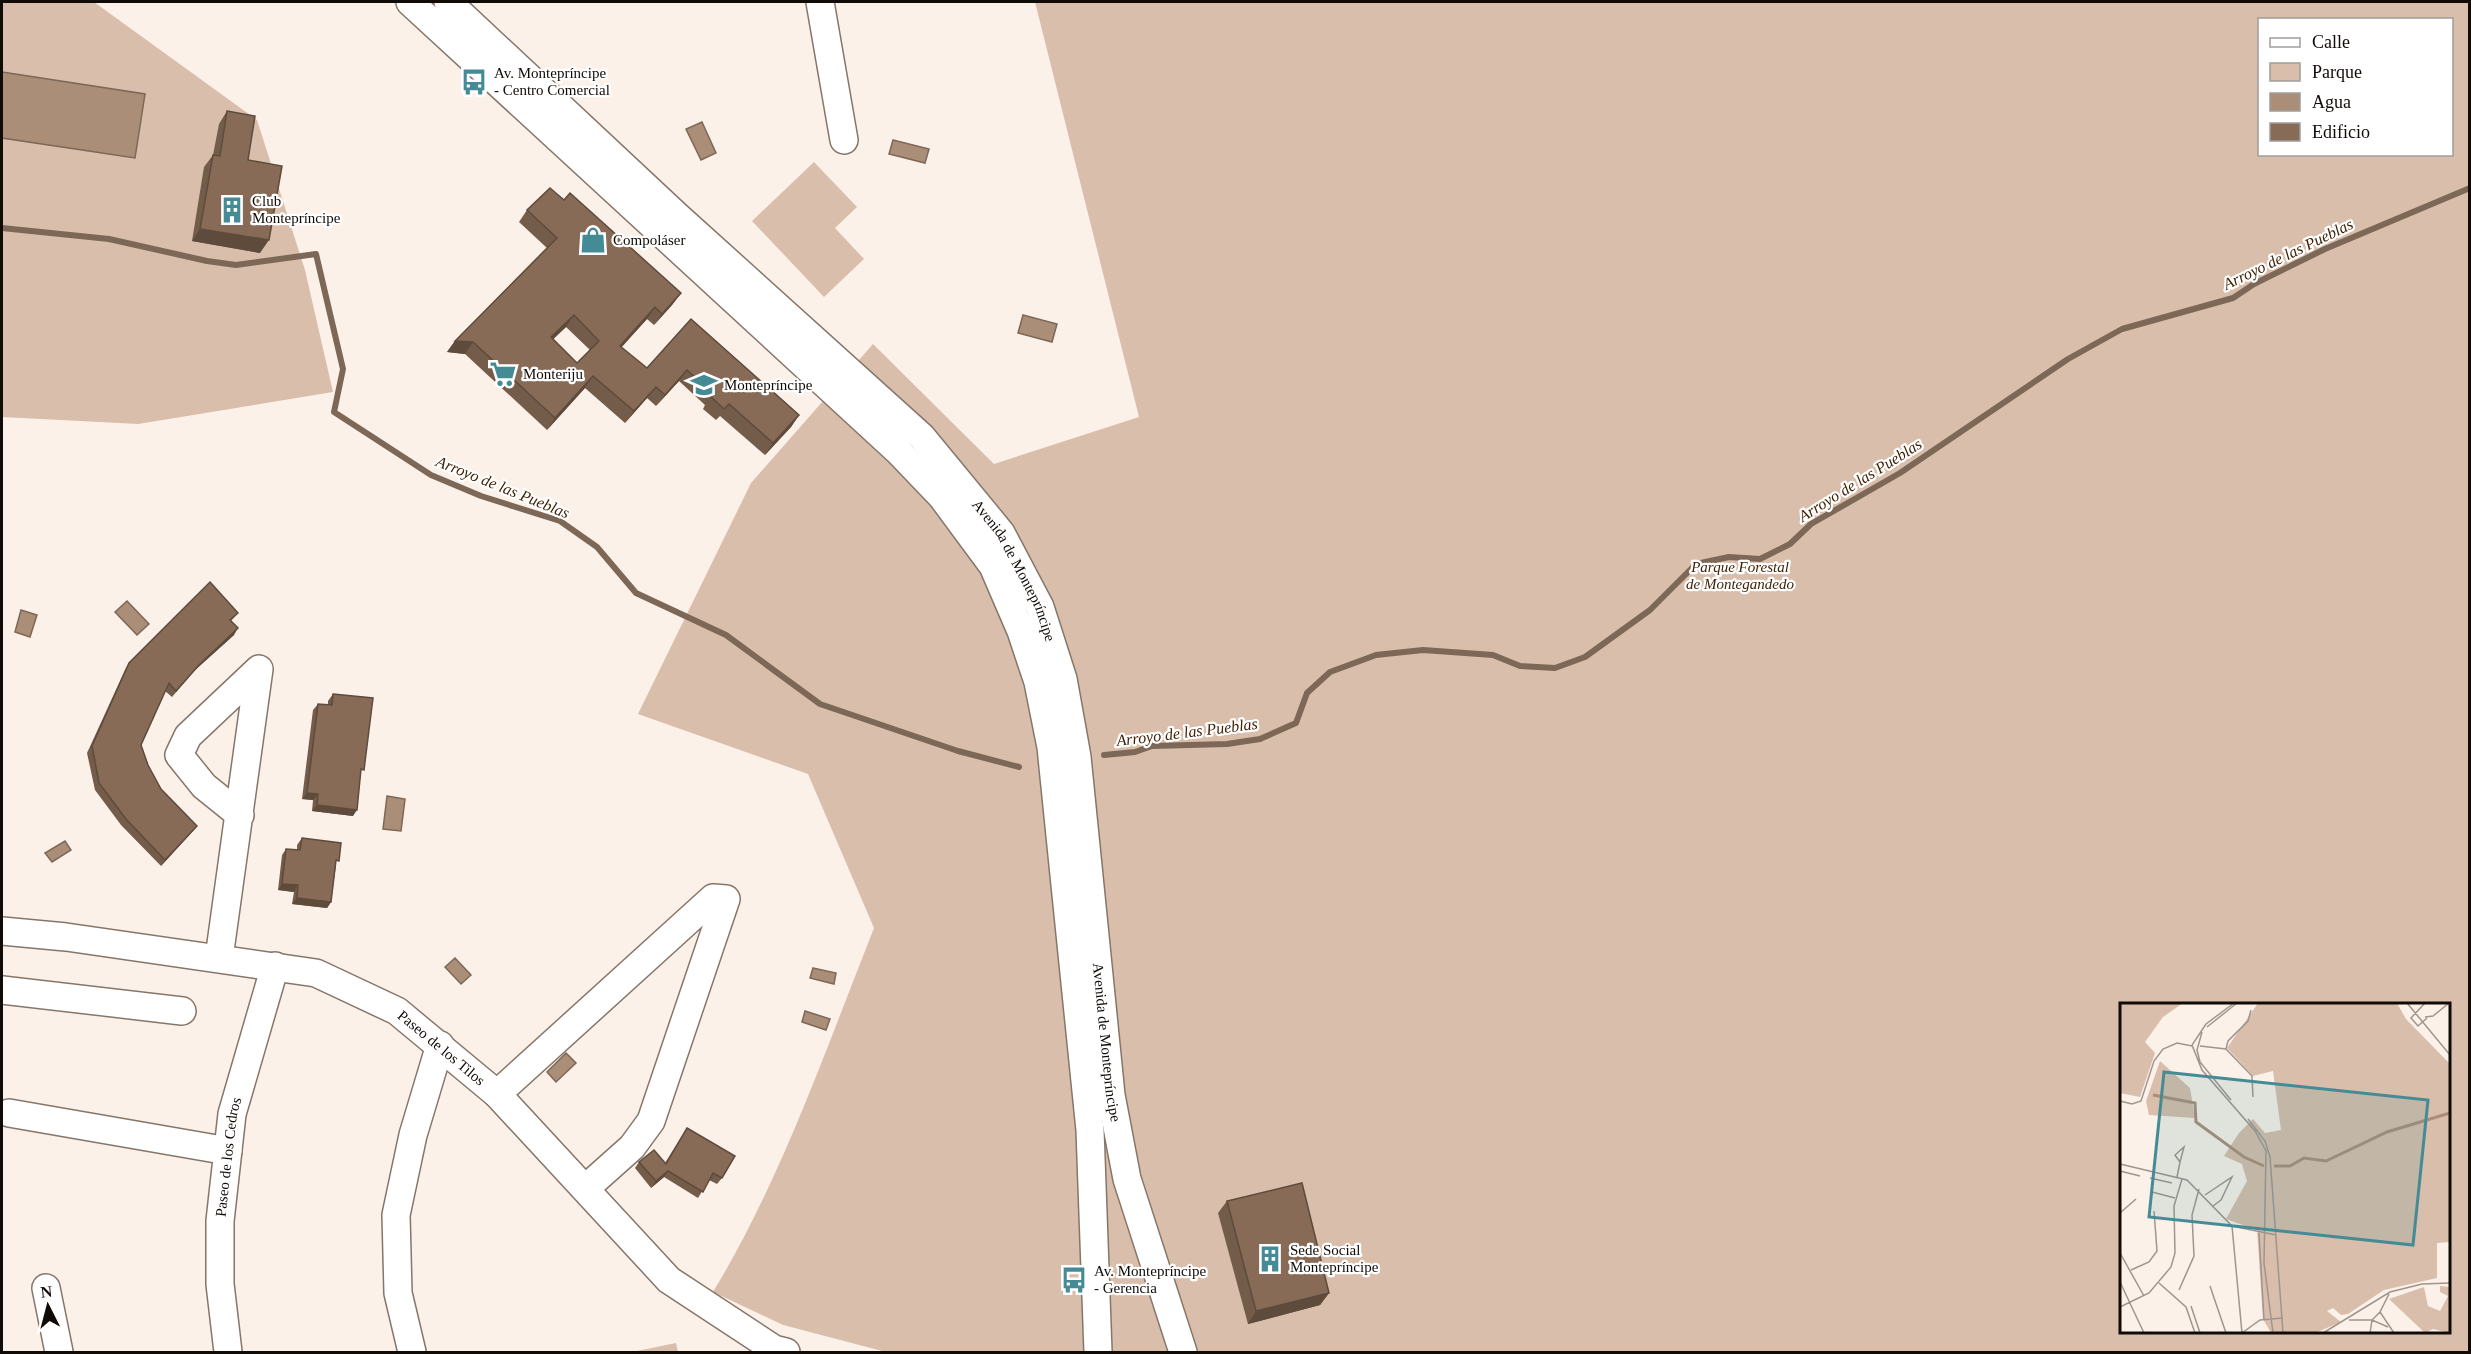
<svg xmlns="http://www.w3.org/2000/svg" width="2471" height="1354" font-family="Georgia,serif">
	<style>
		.green { fill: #d9beab; fill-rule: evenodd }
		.water { fill: #ab8e78; stroke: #7d6756; stroke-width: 1.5 }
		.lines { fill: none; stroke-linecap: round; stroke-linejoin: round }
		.stream { stroke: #7d6756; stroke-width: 6 }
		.minor-casing { stroke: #86766a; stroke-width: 30 }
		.minor { stroke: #fff; stroke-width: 27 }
		.wall { fill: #745c4a; fill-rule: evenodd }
		.shaded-wall { fill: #5e4b3c }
		.building { fill: #876b56; stroke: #5e4b3c; stroke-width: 1.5; fill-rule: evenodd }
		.labels { text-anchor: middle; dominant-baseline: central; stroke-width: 4.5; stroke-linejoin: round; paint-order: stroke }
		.poi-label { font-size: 15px; fill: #110b07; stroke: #fff; text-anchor: start }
		.park-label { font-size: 15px; font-style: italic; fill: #412206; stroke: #fff }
		.street-label { font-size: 15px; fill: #110b07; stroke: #fff }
		.water-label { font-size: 16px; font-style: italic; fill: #402104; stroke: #fff }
		.inset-river { fill: none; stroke: #ab8e78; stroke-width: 3 }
		.inset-road { fill: none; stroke: #9e958f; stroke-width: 1.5 }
		.view { fill: #458b96; fill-opacity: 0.15; stroke: #458b96; stroke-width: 3 }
		.inset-edge { fill: none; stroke: #110b07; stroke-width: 3 }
	</style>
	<rect width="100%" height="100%" fill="#fcf1e9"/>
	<path class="green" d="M2 2H94L257 120 305 270 333 392 138 424 2 417Z
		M1035 2H2469V1352H886L783 1325 713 1292C782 1178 825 1051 874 928L808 774 638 714 751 483 873 344 994 464 1139 417ZM2260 20H2452V154H2260ZM2122 1004H2448V1332H2122Z
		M814 162 857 207 835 228 864 259 824 297 752 221Z
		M676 1343 678 1352H632Z"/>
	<path class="water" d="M2 72 145 94 135 158 2 138Z
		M702 122 716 153 701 160 686 129Z
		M893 140 929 149 925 163 889 154Z
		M1023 315 1057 324 1052 342 1018 333Z
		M127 601 149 624 137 635 115 612Z
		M21 610 37 615 30 637 15 632Z
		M387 796 405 799 401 831 383 829Z
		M65 841 71 850 52 862 45 853Z
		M455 958 471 975 461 984 445 967Z
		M813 968 836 973 834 984 810 978Z
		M805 1011 830 1019 826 1030 802 1022Z
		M566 1053 576 1063 556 1082 547 1072Z"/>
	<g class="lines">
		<path class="stream" d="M2 228 109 239 207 261 236 265 316 254 343 369 334 412 431 475 481 496 560 521 597 547 636 593 726 635 820 704 958 751 1019 767
			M1104 755 1135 752 1152 746 1227 744 1260 739 1296 723 1307 693 1330 672 1376 655 1423 650 1493 655 1520 666 1555 668 1585 657 1650 610 1696 564 1729 557 1760 559 1790 544 1811 524 1900 473 2068 359 2122 329 2233 298 2254 284 2325 249 2470 188"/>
		<g class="minor-casing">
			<g id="minor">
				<path d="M410 2 898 451 942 497 993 566 1021 631 1038 682 1051 747 1090 1130 1098 1352"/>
				<path id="s1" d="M448 2 676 215 922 437 1001 533 1040 607 1063 679 1077 757 1111 1095 1127 1179 1183 1352"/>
				<path d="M820 2 844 140"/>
				<path id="s2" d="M2 931 66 937 316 973 397 1011 497 1094 669 1280 774 1349 786 1352"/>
				<path d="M219 958 259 669 188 736 179 755 204 786 240 815"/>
				<path d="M2 990 182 1011"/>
				<path d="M497 1094 713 898 726 899 651 1121 632 1147 586 1188"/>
				<path d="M9 1113 228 1151"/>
				<path d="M46 1288 59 1352"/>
				<path id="s3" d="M228 1352 220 1284V1221L232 1114 275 966"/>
				<path d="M412 1352 398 1293 396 1215 413 1135 440 1045"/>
			</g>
		</g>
		<use href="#minor" class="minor"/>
	</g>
	<path class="wall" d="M227 111 248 160 260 253 192 241 204 167 213 155 219 124Z
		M564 200 681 293 672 305 654 325 647 319 621 347 647 368 691 319 799 415 791 427 765 455 720 416 716 420 703 409 705 405 679 381 656 406 647 398 625 423 585 388 547 430 465 354 447 352 455 341 547 248 519 222 527 210ZM566 327 590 350 577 363 553 339Z
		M238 613 231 621 234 635 194 671 172 697 165 691 141 745 148 765 161 789 197 826 192 832 161 866 121 825 95 790 87 753 125 670 129 663Z
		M333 694 361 774 353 816 312 811 313 800 302 799 313 710 318 704 328 705V701Z
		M302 838 336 865 331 902 327 908 292 904 294 892 278 890 282 855 286 849 297 850V845Z
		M687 1128 722 1178 717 1184 709 1180 698 1198 664 1177 651 1188 635 1168 639 1162 665 1163Z
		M1227 1201 1329 1293 1320 1305 1248 1324 1218 1213Z"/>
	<path class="shaded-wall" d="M200 229 269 240 260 253 192 241Z
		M681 293 672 305 654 325 662 314Z
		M655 307 647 319 612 358 620 346Z
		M574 315 566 327 543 349 551 337Z
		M455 341 473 342 465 354 447 352Z
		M687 370 679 381 656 406 665 395Z
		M593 376 585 388 547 430 555 418Z
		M656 387 647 398 625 423 634 411Z
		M799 415 791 427 765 455 773 443Z
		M238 628 234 635 194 671 172 697 199 665Z
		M307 793 318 794 313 800 302 799Z
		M317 805 357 810 353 816 312 811Z
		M197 826 192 832 161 866 165 860Z
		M282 884 298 885 294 892 278 890Z
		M297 898 331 902 327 908 292 904Z
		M668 1171 664 1177 651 1188 656 1181Z
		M1329 1293 1320 1305 1248 1324 1256 1311Z"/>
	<path class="building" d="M227 111 255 116 248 160 282 166 269 240 200 229 213 155 220 156Z
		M550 188 564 200 570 193 681 293 662 314 655 307 620 346 647 368 691 319 799 415 773 443 729 404 724 409 711 397 714 394 687 370 665 395 656 387 634 411 593 376 555 418 473 342 455 341 557 238 527 210ZM574 315 599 341 577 363 551 337Z
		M210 582 238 613 230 620 238 628 199 665 176 691 169 683 141 745 148 765 161 789 197 826 165 860 126 819 99 783 92 746 129 663Z
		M333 694 373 698 364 770 361 769 357 810 317 805 318 794 307 793 318 704 332 705Z
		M302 838 341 843 339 861 336 860 331 902 297 898 298 885 282 884 286 849 300 850Z
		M687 1128 735 1156 722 1178 713 1173 703 1192 668 1171 656 1181 639 1162 654 1150 666 1164Z
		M1302 1183 1329 1293 1256 1311 1227 1201Z"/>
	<defs>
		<g id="bus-bare" transform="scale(2.07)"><path d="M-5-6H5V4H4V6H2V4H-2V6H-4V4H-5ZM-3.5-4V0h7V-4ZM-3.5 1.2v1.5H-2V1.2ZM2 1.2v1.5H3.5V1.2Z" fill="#458b96" stroke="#fff" stroke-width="2.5" paint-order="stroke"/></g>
		<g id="building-bare" transform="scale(2.07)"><path d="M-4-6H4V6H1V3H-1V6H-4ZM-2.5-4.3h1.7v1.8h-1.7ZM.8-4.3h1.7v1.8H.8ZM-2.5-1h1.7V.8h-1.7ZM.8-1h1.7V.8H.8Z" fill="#458b96" stroke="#fff" stroke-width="2.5" paint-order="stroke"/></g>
		<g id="shop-bare" transform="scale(2.07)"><path d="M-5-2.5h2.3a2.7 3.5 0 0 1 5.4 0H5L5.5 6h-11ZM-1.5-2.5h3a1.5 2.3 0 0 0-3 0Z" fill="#458b96" stroke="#fff" stroke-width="2.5" paint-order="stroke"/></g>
		<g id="supermarket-bare" transform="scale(2.07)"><path d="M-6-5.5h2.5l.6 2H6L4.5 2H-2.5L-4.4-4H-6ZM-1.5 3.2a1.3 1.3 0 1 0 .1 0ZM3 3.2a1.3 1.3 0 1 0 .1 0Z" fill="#458b96" stroke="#fff" stroke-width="2.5" paint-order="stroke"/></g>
		<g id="school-bare" transform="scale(2.07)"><path d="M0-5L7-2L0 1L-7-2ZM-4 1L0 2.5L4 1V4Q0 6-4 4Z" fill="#458b96" stroke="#fff" stroke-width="2.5" paint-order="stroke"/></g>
	</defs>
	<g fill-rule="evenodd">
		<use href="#bus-bare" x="474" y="82"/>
		<use href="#building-bare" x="232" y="210"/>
		<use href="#shop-bare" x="593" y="240"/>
		<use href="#supermarket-bare" x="503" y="374"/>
		<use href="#school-bare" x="704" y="385"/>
		<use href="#building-bare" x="1270" y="1259"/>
		<use href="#bus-bare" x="1074" y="1280"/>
	</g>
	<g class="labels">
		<g class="poi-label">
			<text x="494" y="73">Av. Montepríncipe<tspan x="494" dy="17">- Centro Comercial</tspan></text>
			<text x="252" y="201">Club<tspan x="252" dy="17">Montepríncipe</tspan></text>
			<text x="613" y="240">Compoláser</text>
			<text x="523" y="374">Monteriju</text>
			<text x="724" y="385">Montepríncipe</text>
			<text x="1290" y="1250">Sede Social<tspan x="1290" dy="17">Montepríncipe</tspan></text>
			<text x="1094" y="1271">Av. Montepríncipe<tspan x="1094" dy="17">- Gerencia</tspan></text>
		</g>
		<g class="park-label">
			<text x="1740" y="567">Parque Forestal<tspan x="1740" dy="17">de Montegandedo</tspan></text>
		</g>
		<g class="street-label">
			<text stroke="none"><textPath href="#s1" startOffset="807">Avenida de Montepríncipe</textPath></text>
			<text stroke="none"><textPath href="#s1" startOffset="1293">Avenida de Montepríncipe</textPath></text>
			<text stroke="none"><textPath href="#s2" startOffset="464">Paseo de los Tilos</textPath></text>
			<text stroke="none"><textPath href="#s3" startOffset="196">Paseo de los Cedros</textPath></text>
		</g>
		<g class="water-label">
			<text transform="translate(2288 254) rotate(-26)">Arroyo de las Pueblas</text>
			<text transform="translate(1860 480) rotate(-32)">Arroyo de las Pueblas</text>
			<text transform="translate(503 487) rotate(22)">Arroyo de las Pueblas</text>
			<text transform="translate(1187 732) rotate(-7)">Arroyo de las Pueblas</text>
		</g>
	</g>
	<g transform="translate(2120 1003)">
		<rect width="330" height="330" fill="#fcf1e9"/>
		<path d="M0 0H63L43 14 25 39 35 50 20 94 0 90ZM138 0H277L286 16 330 61V239L317 240V275L264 287 228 311 221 312 213 305 207 308 221 319 195 330H151L143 316 137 227 106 216 127 178 122 161 104 153 119 130 133 116 145 130 161 127 153 68 133 73 107 45ZM40 58 70 85 75 115 29 112 26 98ZM320 283 330 284V330L313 326 305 330 269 296 304 284 308 303 320 308 328 293 320 289Z" fill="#d9beab"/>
		<path class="inset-river" d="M33 92 75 100 76 119 124 154 144 163M154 163H170L184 155 206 158 267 129 330 110"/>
		<path class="inset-road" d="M114 0 86 21 72 42 82 67 135 128 146 148 144 260 153 330M287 0 330 52M305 0 291 15 298 23 307 15M131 7 128 18 108 38 106 46 132 73 133 94M305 14 313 13 329 0M87 24 117 0M82 29 77 47 80 59 111 97M80 43 106 46M0 98 12 101 21 98 34 58 43 46 57 40 72 43M128 116 145 138 150 154 163 330M0 161 67 177 112 223 156 232M0 168 20 173M57 174 60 159 64 144 55 152 60 159M30 175 52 180M32 189 55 195M85 192 112 174 101 197 93 203M0 210 16 196M112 223 122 330M139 230 144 317M0 250 24 293M11 267 29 259 37 248 34 208M0 279 24 330M39 280 66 304 75 330M90 283 106 330M59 287 74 253 72 212 79 186M269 291 260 309 274 330M71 303 80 330M0 304 29 290 51 264 55 250 54 203 62 176M229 317H252L268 324M122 330 140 317 163 315M203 330 270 289 302 281 330 280M250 330 252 317 260 309"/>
		<path class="view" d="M44 69 308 97 293 242 29 214Z"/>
		<rect width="330" height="330" class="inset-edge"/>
	</g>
	<rect width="2471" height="1354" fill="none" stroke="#110b07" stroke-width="6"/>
	<rect x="2258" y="18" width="195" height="138" fill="#ffffff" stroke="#a09d9c" stroke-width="1.5"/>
	<rect x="2270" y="38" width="30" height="9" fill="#ffffff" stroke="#a09d9c" stroke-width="1.5"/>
	<text x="2312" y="48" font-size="18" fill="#110b07">Calle</text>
	<rect x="2270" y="63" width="30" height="18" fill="#d9beab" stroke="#a09d9c" stroke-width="1.5"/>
	<text x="2312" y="78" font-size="18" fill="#110b07">Parque</text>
	<rect x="2270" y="93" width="30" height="18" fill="#ab8e78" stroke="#a09d9c" stroke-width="1.5"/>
	<text x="2312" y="108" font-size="18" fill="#110b07">Agua</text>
	<rect x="2270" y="123" width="30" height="18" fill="#876b56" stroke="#a09d9c" stroke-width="1.5"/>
	<text x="2312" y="138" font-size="18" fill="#110b07">Edificio</text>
	<g transform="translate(48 1306) rotate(354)" stroke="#ffffff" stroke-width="4.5" paint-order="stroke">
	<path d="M0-4.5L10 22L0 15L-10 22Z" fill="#110b07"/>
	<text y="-9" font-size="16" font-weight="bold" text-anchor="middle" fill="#110b07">N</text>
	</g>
</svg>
